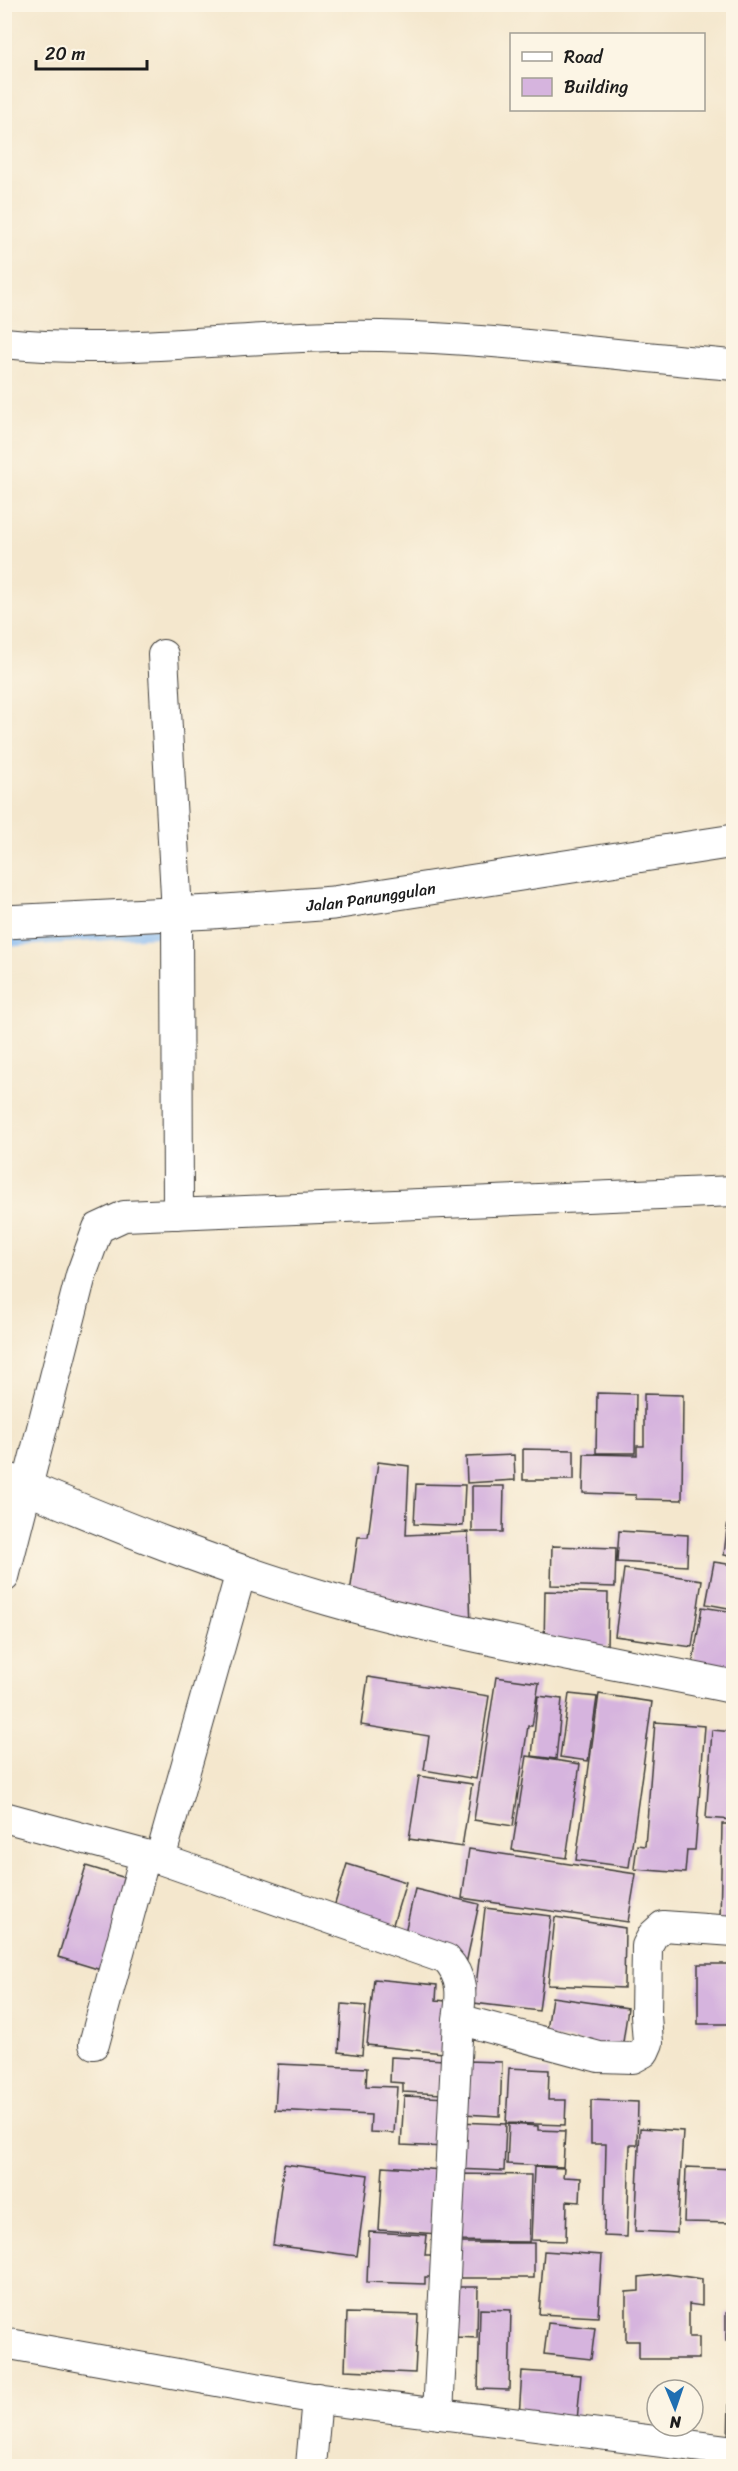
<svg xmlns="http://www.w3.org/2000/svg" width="738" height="2471" font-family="Sriracha,sans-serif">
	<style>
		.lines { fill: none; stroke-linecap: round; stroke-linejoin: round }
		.stream { stroke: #84b9f3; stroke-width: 10 }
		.building { fill: #d6b4de }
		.minor-casing { stroke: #3c3a37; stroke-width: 32 }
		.tertiary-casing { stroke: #3c3a37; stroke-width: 35 }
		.secondary-casing { stroke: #3c3a37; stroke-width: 35 }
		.minor { stroke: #fff; stroke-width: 30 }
		.tertiary { stroke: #fff; stroke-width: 33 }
		.secondary { stroke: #fff; stroke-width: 33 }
		.labels { text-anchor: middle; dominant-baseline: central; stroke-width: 5; stroke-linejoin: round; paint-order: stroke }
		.street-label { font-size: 16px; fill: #1c1c1c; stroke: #fcf5e5 }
	</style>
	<rect width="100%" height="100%" fill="#fcf5e5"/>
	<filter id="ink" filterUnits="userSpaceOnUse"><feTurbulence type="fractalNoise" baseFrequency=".0167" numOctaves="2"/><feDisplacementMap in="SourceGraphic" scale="12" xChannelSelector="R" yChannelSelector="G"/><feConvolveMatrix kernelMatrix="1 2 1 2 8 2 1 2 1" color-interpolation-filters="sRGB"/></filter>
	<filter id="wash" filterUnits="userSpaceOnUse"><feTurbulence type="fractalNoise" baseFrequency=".008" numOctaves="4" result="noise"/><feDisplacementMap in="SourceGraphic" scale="24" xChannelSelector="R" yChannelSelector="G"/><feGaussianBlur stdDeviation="1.35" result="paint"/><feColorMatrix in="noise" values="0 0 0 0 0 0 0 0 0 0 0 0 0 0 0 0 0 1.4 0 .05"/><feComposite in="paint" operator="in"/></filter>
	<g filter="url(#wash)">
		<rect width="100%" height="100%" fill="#f4e7cd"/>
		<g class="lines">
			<path class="stream" d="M4 942 157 932"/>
		</g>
		<g id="blocks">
			<path class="building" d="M597 1393 636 1394 635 1453H596Z
				M644 1394 683 1395 682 1500 636 1499V1495L583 1493 584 1454 637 1455V1446H644Z
				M523 1449 574 1450V1480H523Z
				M514 1455 515 1480 467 1483 466 1457Z
				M378 1462 409 1466 406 1535 468 1532 471 1629 349 1600 358 1537H368Z
				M416 1484 465 1485 463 1526 414 1524Z
				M472 1486H504L503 1532H472Z
				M728 1520 734 1521V1557L724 1555Z
				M619 1531 688 1535 687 1566 617 1562Z
				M552 1546 616 1548 615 1587 551 1585Z
				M714 1562 734 1565V1609L706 1604Z
				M624 1569 702 1580 692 1647 615 1636Z
				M545 1591 608 1593 607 1647 544 1646Z
				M702 1607 734 1612V1680L691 1673Z
				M368 1677 489 1696 476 1779 424 1770 429 1736 361 1725Z
				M496 1677 539 1683 532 1726H528L513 1826 474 1820Z
				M569 1694 597 1697 588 1761 560 1757Z
				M599 1694 652 1702 629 1867 576 1860Z
				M538 1696 562 1699 556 1759 532 1756Z
				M655 1722 705 1726 695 1850H687L685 1873 634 1869 637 1845 645 1846Z
				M712 1730 734 1732V1820L706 1818Z
				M527 1756 580 1764 566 1858 512 1850Z
				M419 1776 472 1784 462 1847 409 1839Z
				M722 1824H734V1923L720 1922Z
				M469 1849 636 1874 628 1922 462 1898Z
				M347 1864 406 1882 390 1934 331 1917Z
				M86 1866 129 1879 101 1970 58 1957Z
				M415 1889 479 1904 466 1964 403 1941Z
				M485 1908 551 1916 539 2011 474 2003Z
				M555 1917 625 1928 624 1988 548 1985Z
				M698 1964H734V2024H698Z
				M374 1979 437 1985 436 2000 457 2002 452 2054 367 2045Z
				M552 1997 628 2008 622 2049 546 2037Z
				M342 2004 366 2006 362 2055 339 2052Z
				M391 2057 444 2060 442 2094 403 2092V2083L390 2082Z
				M465 2061 502 2062 500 2116 463 2114Z
				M278 2064 367 2068 366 2086 397 2087 394 2133 370 2132 371 2115 275 2110Z
				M509 2068 549 2070 548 2100H566L565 2125 506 2123Z
				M404 2096 449 2098 447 2147 401 2145Z
				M591 2100 638 2102 637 2145H630L627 2237 604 2236 606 2144H591Z
				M458 2122 506 2124 504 2171 456 2169Z
				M509 2124 538 2126V2130L565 2131 563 2167 507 2164Z
				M640 2128 683 2131 677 2233 635 2231Z
				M284 2164 368 2175 357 2256 273 2245Z
				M383 2166 443 2170 439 2234 379 2230Z
				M534 2167 564 2168 563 2177 581 2178 580 2202 567 2201 566 2241 531 2240Z
				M686 2167 734 2169V2223L684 2222Z
				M455 2174 531 2175 529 2242 454 2241Z
				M369 2232 427 2235 425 2255H435L434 2277H425V2284L367 2282Z
				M453 2243H534V2278H453Z
				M544 2251 602 2255 598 2317 539 2314Z
				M667 2274 702 2279V2306L689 2304V2337H699V2359H639V2341H626V2292L639 2291V2277Z
				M456 2287H478L477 2338 455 2337Z
				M480 2309 511 2310 509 2390 478 2389Z
				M347 2313 418 2315 415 2373 345 2370Z
				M726 2313H734V2341H726Z
				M548 2323 595 2328 591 2359 544 2354Z
				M730 2359H734V2446L728 2445Z
				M522 2371 581 2375 577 2421 519 2417Z"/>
		</g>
	</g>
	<g filter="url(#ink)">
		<use href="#blocks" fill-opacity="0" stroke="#3c3a37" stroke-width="1.5"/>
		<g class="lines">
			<g class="minor-casing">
				<path id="minor" d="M4 343C130 356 255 333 381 336 498 338 616 356 734 365
					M163 655 177 914 178 1214
					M4 1577 81 1275 98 1228 124 1216 734 1191
					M4 1817 160 1859 241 1572
					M160 1859 446 1959C463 1977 462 1995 458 2019L438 2414
					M458 2019 599 2057 633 2058 644 2052 648 2043 646 2015 647 1946 653 1935 663 1926 734 1931
					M94 2044 145 1856
					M4 2343 312 2398 734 2451
					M311 2466 317 2398"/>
			</g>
			<g class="tertiary-casing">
				<path id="tertiary" d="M4 1478C110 1523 218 1567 329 1599 461 1637 599 1659 734 1687"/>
			</g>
			<g class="secondary-casing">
				<g id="secondary">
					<path id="s1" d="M4 922 212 912 333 903 734 841"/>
				</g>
			</g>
			<use href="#minor" class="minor"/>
			<use href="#tertiary" class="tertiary"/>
			<use href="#secondary" class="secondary"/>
		</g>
	</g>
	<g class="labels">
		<g class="street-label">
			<text stroke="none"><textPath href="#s1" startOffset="368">Jalan Panunggulan</textPath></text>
		</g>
	</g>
	<rect width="738" height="2471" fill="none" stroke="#fcf5e5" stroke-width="24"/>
	<rect x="510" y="33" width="195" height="78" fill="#fcf5e5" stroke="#a29e95" stroke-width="1.5"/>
	<rect x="522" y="52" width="30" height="9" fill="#ffffff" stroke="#a29e95" stroke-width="1.5"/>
	<text x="564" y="63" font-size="18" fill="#1c1c1c">Road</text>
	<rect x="522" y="78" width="30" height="18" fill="#d6b4de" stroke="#a29e95" stroke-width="1.5"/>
	<text x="564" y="93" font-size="18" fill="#1c1c1c">Building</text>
	<g transform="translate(675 2408) rotate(178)"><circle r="28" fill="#fcf5e5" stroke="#a29e95" stroke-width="1.5"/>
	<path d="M0-4.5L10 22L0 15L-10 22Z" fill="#1f6fb2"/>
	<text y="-9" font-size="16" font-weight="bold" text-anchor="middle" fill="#1c1c1c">N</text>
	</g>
	<path d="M36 60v9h111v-9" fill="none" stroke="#1c1c1c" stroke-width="3"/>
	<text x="45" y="60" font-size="18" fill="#1c1c1c" stroke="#fcf5e5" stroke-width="4.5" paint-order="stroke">20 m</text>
</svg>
